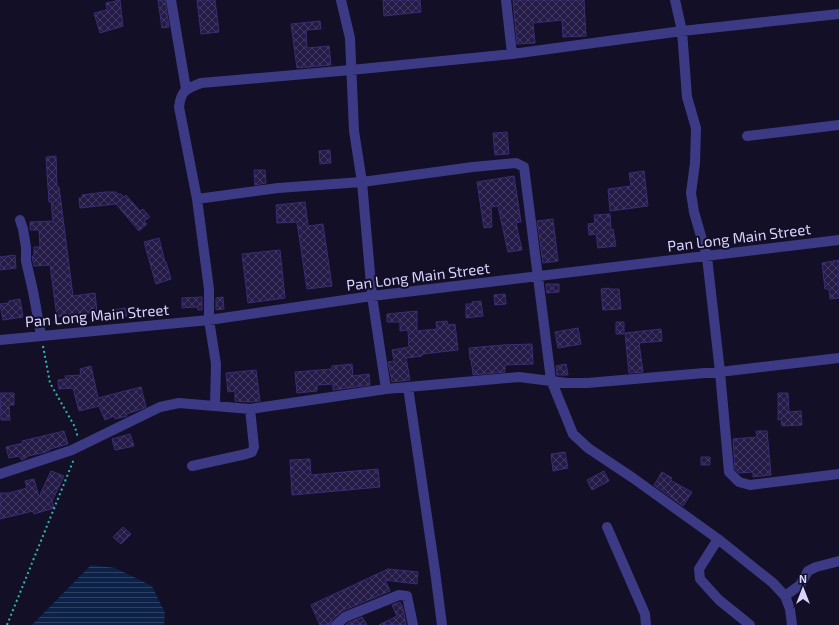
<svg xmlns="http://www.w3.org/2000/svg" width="839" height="625" font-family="'Exo 2',sans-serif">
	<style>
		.water { fill: url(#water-rules) }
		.building { fill: url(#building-cross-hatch); stroke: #3b2d73 }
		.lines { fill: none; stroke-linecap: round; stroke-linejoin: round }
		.path { stroke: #2fb8b0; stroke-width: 2; stroke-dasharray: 2 3; stroke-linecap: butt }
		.minor { stroke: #3d3a85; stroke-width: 10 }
		.labels { text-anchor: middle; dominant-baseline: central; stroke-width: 4; stroke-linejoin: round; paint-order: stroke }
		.street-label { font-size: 15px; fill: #d9d4ff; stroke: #130f26 }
	</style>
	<defs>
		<pattern id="water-rules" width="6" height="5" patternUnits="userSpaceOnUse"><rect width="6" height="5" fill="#0c2248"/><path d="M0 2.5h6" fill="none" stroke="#2f4163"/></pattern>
		<pattern id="building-cross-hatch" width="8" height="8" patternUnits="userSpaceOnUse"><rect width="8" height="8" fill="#241b47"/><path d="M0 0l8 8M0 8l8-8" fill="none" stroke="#433b63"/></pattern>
	</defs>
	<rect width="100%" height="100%" fill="#130f26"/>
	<path class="water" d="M91 565 115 568 152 586 165 613 164 625H32Z"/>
	<path class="building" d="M120 0 123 26 100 33 94 13 107 10 106 3Z
		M158 0H165L169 27 162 28Z
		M197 0H215L219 32 201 34Z
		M383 0H420L421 12 384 16Z
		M513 0H584L586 36 563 37 562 20 533 23 535 43 517 44Z
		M320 21 321 29 306 30 307 48 329 46 331 65 297 68 291 24Z
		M507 132 509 154 495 155 493 133Z
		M330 150 331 163 320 164 319 151Z
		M56 156 57 187H59L73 296 95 293 97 312 57 317 50 265 34 266 32 256H34V247H40L39 230H30V222L53 221 51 201 49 202 46 157Z
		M254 170H265L266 183 255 185Z
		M644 171 648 206 610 211 608 189 631 186 629 173Z
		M514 176 521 222 516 223 522 250 508 252 498 206 491 207 492 227 484 228 477 182Z
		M105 192H116L117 194H121L124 197 126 195 140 211 143 209 150 217 144 221 147 224 139 231 116 204 80 208 79 198H82V195Z
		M305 202 308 226 323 224 332 286 307 289 297 222 277 223 276 205Z
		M610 214 611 230 613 229 616 246 598 248 596 234 589 235 588 224 595 223 594 215Z
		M553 219 558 261 543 263 537 221Z
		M159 238 165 262H166L171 279 156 284 144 242Z
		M280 250 285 298 248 303 242 254Z
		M15 255 16 268 0 270V257Z
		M839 260V298L830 299 829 289H825L822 263Z
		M546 284H559V292L547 293Z
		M609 288V289H619L621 309 603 310 601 289Z
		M505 294 506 304 495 305 494 295Z
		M202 297V310H198V308L194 307 182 308V298Z
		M223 297 224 309 216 310V298Z
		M20 299 23 317 3 320 0 304 9 303V301Z
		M481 301 483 316 466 318V304H472V302Z
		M125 308 127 316 113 318 112 310Z
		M417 311V331L437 329 436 322 447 321 448 325 455 324 458 350 422 354V356L406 358 410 380 392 382 388 362 394 361 392 350 409 347 408 330 400 331V322H387V314Z
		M616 322H624V334H616Z
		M578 328 581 344 558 348 555 332Z
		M661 329 662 341 639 343 643 372 629 373 625 333Z
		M532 344 533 364 505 365V372L473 375 471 359H470L469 348 503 345Z
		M352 364 353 376 369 374 370 385 333 390V384L317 385V391L297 393 295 372 332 369V366Z
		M566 364 568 375H557L556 366Z
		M91 366 98 398 141 387 146 407 136 411 126 414 127 416 115 419 114 416 105 420 99 406 79 411 73 388 59 389 58 380 66 379 65 376 81 375 80 369Z
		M256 370 260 401 250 402 235 401V391L228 392 226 373Z
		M0 393H14V405H9L10 420H1Z
		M778 393H788L789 412 801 411 802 425 782 426 781 419 778 420Z
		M64 431 68 444 50 449V450L46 452 28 456 26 458 22 460 19 456 9 458 6 447 23 443 22 441Z
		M756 431H767L771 475 753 477V472L739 473 735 469 733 439 757 437Z
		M130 434 134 446 115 450 112 439Z
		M565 452 568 468 553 471 551 454Z
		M701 457H710V465H701Z
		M310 459 311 475 378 469 380 487 292 495 290 460Z
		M51 471 64 476 52 501 54 508 34 514 33 511 0 519V493H9L27 488 25 481 34 479 39 497Z
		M604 471 609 481 592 490 587 480Z
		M662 472 672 478 670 480 692 492 683 506 654 485Z
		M123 527 131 534 121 544 113 537Z
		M388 569 418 572 417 584 385 580 390 591 342 611 332 620 330 625H320L311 605Z
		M400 602 403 608 406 625H379L397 616 392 605Z
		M362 617 367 625H346L348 623Z"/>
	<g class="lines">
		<path class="path" d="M43 346 50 383 75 427 78 438
			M7 625 74 459"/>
		<path class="minor" d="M171 0 186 89
			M341 0 350 38 354 131 362 182 372 296 386 389
			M506 0 512 54
			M675 0 682 31 687 97 696 128 695 163 691 193 694 212 707 257 720 372 729 472 739 482 750 485 839 474
			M747 136 839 125
			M197 199 278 188 362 182 473 167 516 163 524 167 551 380 573 434 588 448 633 478 718 539 773 583 785 596 790 609 792 625
			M20 220 23 229 26 247V261L33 291 41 335
			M0 340 209 320 372 296 839 240
			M408 387 435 571 442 625
			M215 405 216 364 209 320V289L197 199 179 107C181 90 186 89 201 83L351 70 512 54 682 31 839 14
			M192 466 246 454 252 452 254 447 250 409
			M0 474 72 450 160 407 179 403 250 409 386 389 519 377 567 383H587L728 371 839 358
			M607 527 645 614 646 625
			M718 539 699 569 700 579 719 600 750 625
			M785 596 800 585 808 571 816 567 839 561
			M336 625 345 617 399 595 407 596 413 625"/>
	</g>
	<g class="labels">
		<g class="street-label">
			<text transform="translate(739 237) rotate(-7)">Pan Long Main Street</text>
			<text transform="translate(418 276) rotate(-7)">Pan Long Main Street</text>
			<text transform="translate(97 315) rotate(-5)">Pan Long Main Street</text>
		</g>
	</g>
	<g transform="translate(803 589)" stroke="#130f26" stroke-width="3" paint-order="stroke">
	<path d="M0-3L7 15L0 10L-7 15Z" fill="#d9d4ff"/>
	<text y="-6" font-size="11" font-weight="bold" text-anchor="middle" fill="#d9d4ff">N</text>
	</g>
</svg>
